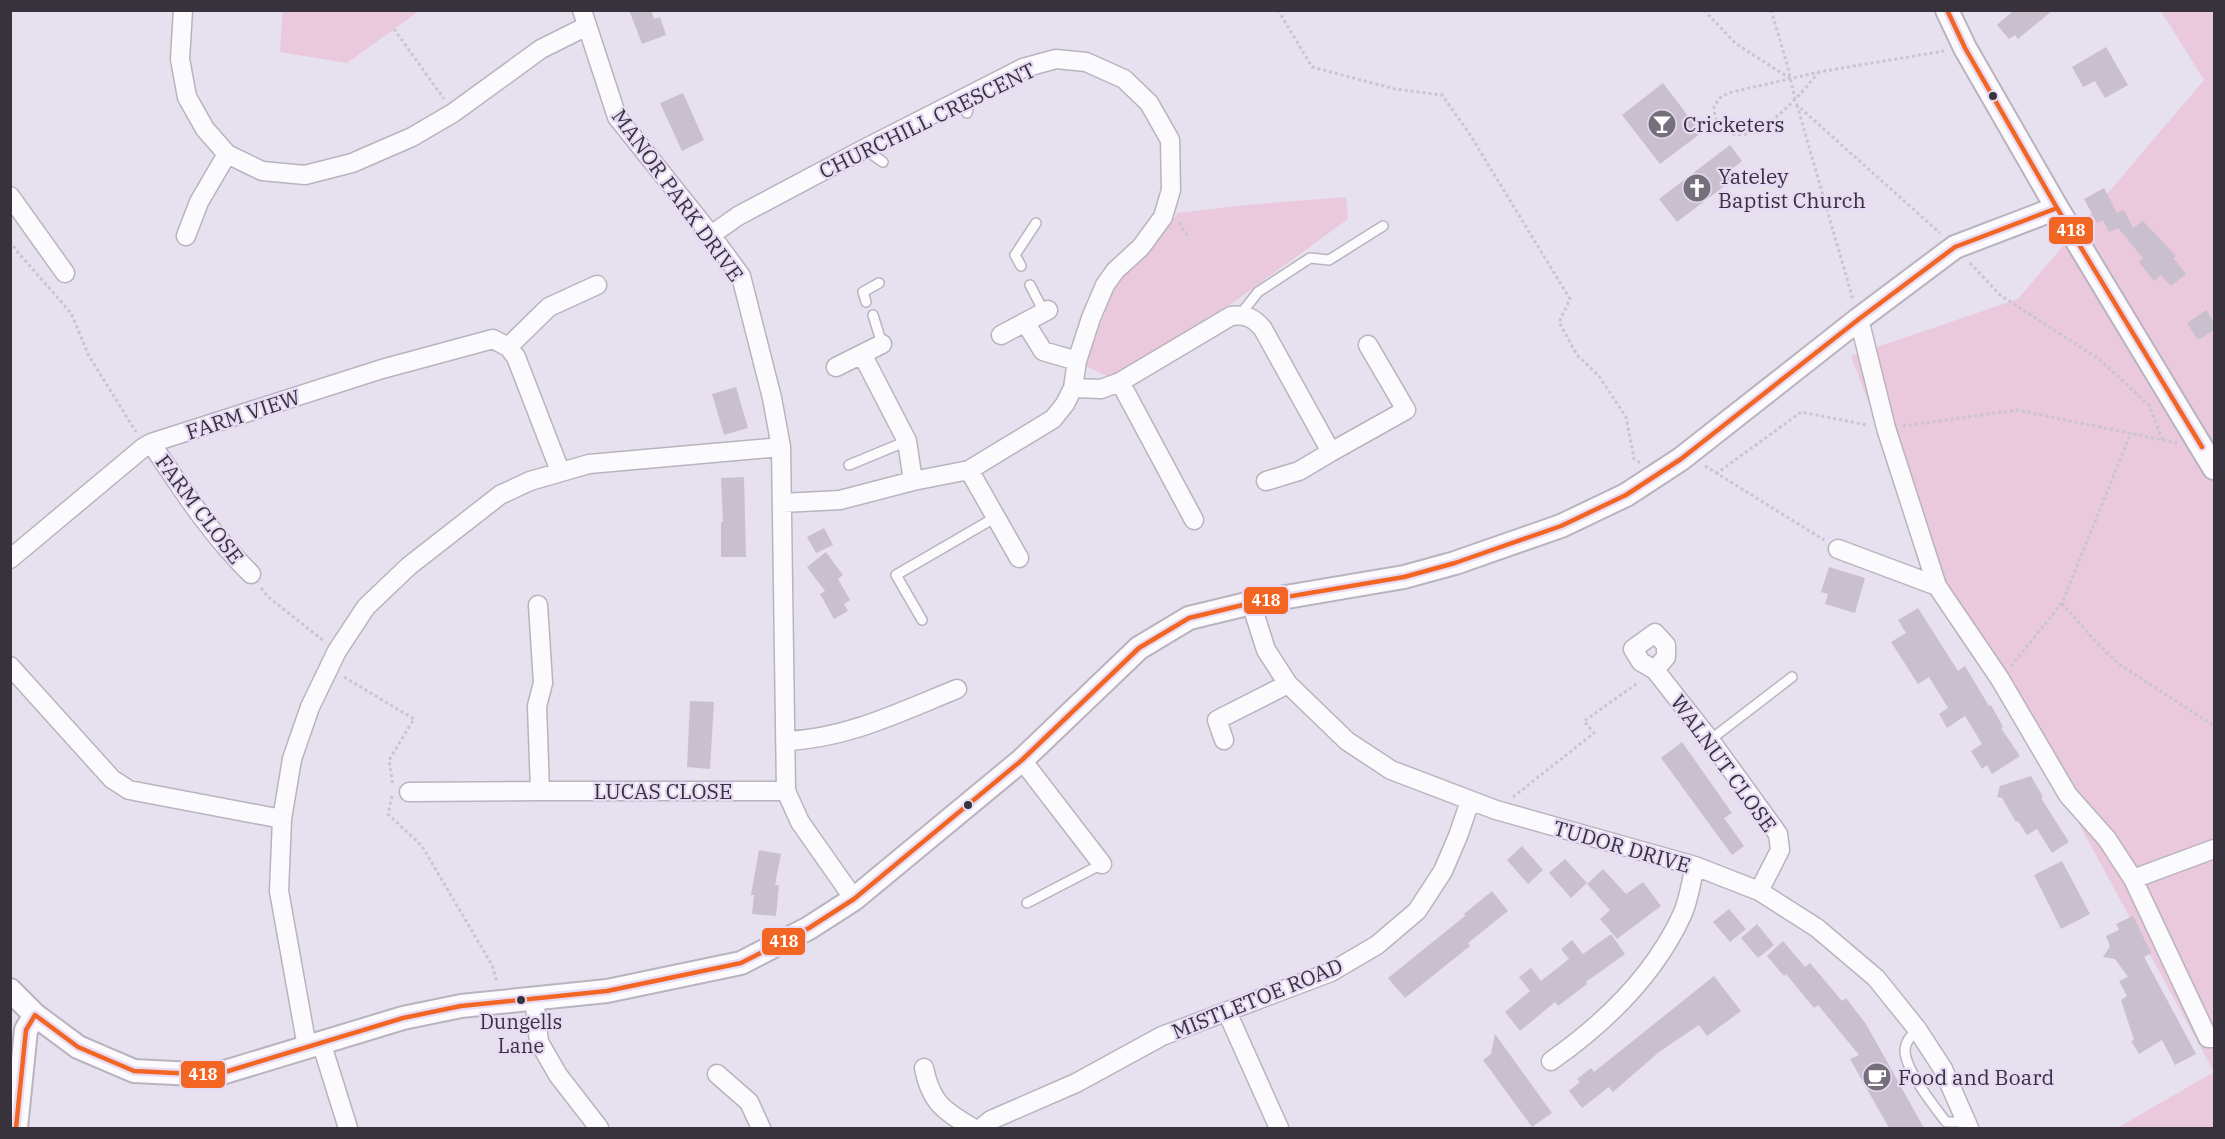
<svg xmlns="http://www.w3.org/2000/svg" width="2225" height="1139" font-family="'IBM Plex Serif',serif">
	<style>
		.green { fill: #e9c9db }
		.building { fill: #cabfcd }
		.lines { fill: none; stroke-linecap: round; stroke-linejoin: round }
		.service-casing { stroke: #b9b3bf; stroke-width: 12 }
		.minor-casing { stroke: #b9b3bf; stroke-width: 21 }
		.tertiary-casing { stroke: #b9b3bf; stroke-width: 26 }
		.path { stroke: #c8c6cc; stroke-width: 3; stroke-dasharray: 3 3; stroke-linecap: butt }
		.service { stroke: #fbfafd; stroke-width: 9 }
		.minor { stroke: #fbfafd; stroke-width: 18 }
		.tertiary { stroke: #fbfafd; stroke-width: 22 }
		.bus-1-casing { stroke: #e7daf5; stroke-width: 9 }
		.bus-1 { stroke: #f26522; stroke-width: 4.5 }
		.bus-dot { fill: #37323c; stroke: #e7daf5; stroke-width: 2 }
		.labels { text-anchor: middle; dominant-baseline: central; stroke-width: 4.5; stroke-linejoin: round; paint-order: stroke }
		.bus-label { font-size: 20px; fill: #37323c; stroke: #e7daf5 }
		.street-label { font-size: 21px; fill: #37323c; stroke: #e7daf5 }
		.poi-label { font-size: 21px; fill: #37323c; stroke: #e7daf5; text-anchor: start }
		.line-badge { stroke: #e7daf5; stroke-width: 2 }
		.badge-label { font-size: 16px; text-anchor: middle; font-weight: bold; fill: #fff }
	</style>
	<rect width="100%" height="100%" fill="#e7e0ef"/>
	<path class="green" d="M283 11V10L419 11 347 63 280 52Z
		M2161 11H2214V1128H2117L2214 1072 2000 679 1937 586 1851 356 2018 299 2204 80Z
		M1346 197 1348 219 1234 302 1110 377 1085 366 1116 283 1152 248 1178 213 1245 205Z"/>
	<path class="building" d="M629 10H651L654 19 660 17 666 35 642 44Z
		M2014 10H2053L2018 39 2015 35 2009 39 1997 25Z
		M2106 47 2128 85 2105 98 2095 81 2083 87 2072 67Z
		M1663 83 1701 133 1660 164 1622 115Z
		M683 93 704 140 682 151 660 103Z
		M1730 145 1742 161 1730 171 1735 178 1677 222 1659 199Z
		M2104 188 2117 213 2124 210 2133 228 2143 221 2176 256 2173 258 2186 274 2171 286 2161 275 2154 281 2139 262 2143 258 2118 228 2109 232 2103 220 2097 223 2084 199Z
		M2206 310 2214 322V330L2198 340 2187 323Z
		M736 387 748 428 724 435 712 394Z
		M744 477 746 557H721V522H723L721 478Z
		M824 528 833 545 816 553 807 537Z
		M826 552 843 575 838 579 850 600 844 604 848 611 834 619 820 594 825 591 807 567Z
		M1829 567 1865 578 1855 613 1825 604 1828 594 1821 592Z
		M1918 608 1958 671 1965 666 1989 706 1991 705 2003 727 2001 728 2020 756 1992 774 1987 765 1982 769 1971 751 1982 744 1965 716 1947 728 1939 714 1948 708 1929 677 1918 684 1891 642 1906 633 1898 620Z
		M690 701 714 702 710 769 687 767Z
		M1682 742 1732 813 1724 818 1744 846 1732 855 1661 758Z
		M2031 776 2043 797 2041 798 2069 842 2052 853 2037 829 2027 835 2018 821 2016 822 2002 798 1997 797 2000 786Z
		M1522 846 1543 870 1528 884 1507 860Z
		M759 850 781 854 775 885H779L776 916 752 914 754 895H751Z
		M1565 859 1587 883 1571 898 1549 873Z
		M2062 861 2090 914 2061 929 2034 875Z
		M1603 869 1626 894 1643 882 1661 906 1617 939 1600 919 1610 910 1587 884Z
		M1492 891 1508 911 1468 943 1470 946 1405 998 1388 978 1465 916 1464 914Z
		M1729 909 1746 929 1730 942 1713 922Z
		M2133 916 2151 953 2144 957 2196 1054 2175 1065 2162 1040 2139 1054 2131 1041 2134 1040 2121 1000 2127 996 2119 981 2128 977 2115 959 2103 957 2110 946 2106 936 2119 930 2116 924Z
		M1757 924 1774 945 1758 958 1741 938Z
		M1611 934 1625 954 1586 982 1587 984 1558 1006 1555 1002 1520 1031 1505 1012 1530 991 1519 977 1531 968 1541 981 1569 959 1561 949 1572 940 1583 954Z
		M1783 941 1805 967 1810 963 1842 1001 1846 998 1866 1024 1924 1128H1889L1850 1059 1859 1055 1818 1005 1814 1008 1786 974 1784 976 1767 956Z
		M1714 976 1741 1011 1707 1036 1699 1025 1659 1052 1613 1092 1609 1087 1582 1108 1569 1091 1580 1082 1577 1079 1591 1068 1594 1072Z
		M1495 1034 1552 1113 1532 1127 1483 1060 1491 1054Z"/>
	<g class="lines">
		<g class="service-casing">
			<path id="service" d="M967 113 971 95
				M864 149 883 162
				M1021 266 1015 255 1036 223
				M1030 285 1044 312
				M866 302 863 292 879 283
				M873 315 882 344
				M1240 315 1258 292 1310 258 1329 260 1383 226
				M849 465 907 441
				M922 620 896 575 996 517
				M1710 740 1792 677
				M1027 903 1102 864
				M1917 1029C1912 1035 1906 1040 1905 1049 1904 1069 1934 1106 1946 1122H1967"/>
		</g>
		<g class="minor-casing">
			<path id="minor" d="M183 10 180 59 187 97 205 129 227 154 262 171 305 175 352 163 412 137 453 113 541 49 587 26
				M582 10 617 117 711 235 741 276 772 398 781 447 786 791 800 822 854 899
				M10 196 65 273
				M711 235 738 216 864 149 1023 68 1056 59 1086 62 1124 79 1149 103 1170 140 1171 190 1163 217 1141 247 1115 271 1105 285 1091 318 1077 361 1073 388 1065 404 1053 419 969 470 913 481 840 500 783 503
				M186 236 199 202 227 154
				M1859 319 1886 428 1937 586 2000 679 2068 795 2107 839 2133 879 2208 1038H2214
				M1025 322 1043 351 1077 361
				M1001 335 1048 310
				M508 347 549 307 597 285
				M862 354 907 441 913 481
				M836 367 882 344
				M1120 382 1194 520
				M1073 388 1101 389 1120 382 1231 316C1246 314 1254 318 1263 329L1331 452 1406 410 1368 345
				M151 443C183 491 210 533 251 574
				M969 470 1019 558
				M1266 481 1299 471 1331 452
				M1838 549 1937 586
				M10 559 144 447 151 443 382 369 493 339 508 347 516 357 560 471
				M1251 603 1266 650 1288 684 1347 741 1391 770 1496 810 1695 866 1759 891 1817 928 1876 978 1917 1029 1943 1069 1969 1128
				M538 605 543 683 537 706 540 791H786
				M10 666 112 779 129 790 282 819
				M1655 670 1666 657V645L1655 633 1633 649 1641 662 1655 670 1710 740 1778 834 1780 850 1759 891
				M1224 740 1217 720 1288 684
				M785 741C846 739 900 712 957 689
				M1022 760 1102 864
				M409 792 540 791
				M2133 879 2214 849
				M534 998 539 1042 558 1075 599 1128
				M1227 1012 1279 1128
				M321 1042 348 1128
				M307 1047 279 891 282 819 292 759 310 707 337 651 366 607 409 566 500 495 530 481 589 464 781 447
				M1551 1061C1605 1023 1654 976 1682 915 1689 900 1691 882 1695 866
				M924 1068C931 1103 944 1111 973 1128
				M717 1074 749 1102 761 1128
				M981 1128 991 1120 1076 1083 1162 1036 1331 972 1377 945 1417 911 1443 871 1458 836 1470 801"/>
		</g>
		<g class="tertiary-casing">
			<path id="tertiary" d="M1947 10 1965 48 2057 208 2214 468
				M10 990 35 1015 78 1047 134 1071 215 1075 403 1018 461 1006 607 991 741 963 809 928 854 899 1022 760 1139 648 1189 618 1251 603 1404 577 1455 563 1561 526 1626 495 1681 459 1859 319 1955 247 2057 208
				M16 1128 26 1030 35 1015"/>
		</g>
		<path class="path" d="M1278 10 1312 67 1395 89 1442 95 1469 133 1570 299 1559 322 1577 355 1599 376 1626 417 1634 459 1641 463
			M1704 10 1735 43 1789 78
			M1771 10 1787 64 1795 99
			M394 29 444 99
			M1819 72C1801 93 1756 150 1726 131 1717 125 1714 116 1714 106L1720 98 1728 93 1819 72 1944 51
			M1796 104 1940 233
			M1797 105 1853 300
			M1179 223 1189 238
			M10 241 16 250 71 313 89 356 136 432
			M1970 263 2000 295 2099 359 2149 405 2163 441
			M1903 426 2017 410 2177 443
			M1705 466 1824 540
			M1716 474 1801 412 1867 425
			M261 588 267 596 324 641
			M2062 603 2095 641 2119 664 2214 726
			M2011 666 2062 603 2131 433
			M344 677 414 719 389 760 393 786
			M392 796 388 814 422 846 492 965 497 982
			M1513 797 1594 733 1584 721 1639 682"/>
		<use href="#service" class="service"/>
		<use href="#minor" class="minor"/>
		<use href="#tertiary" class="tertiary"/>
		<g class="bus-1-casing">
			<path id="bus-1" d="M1947 10 1965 48 2057 208 2202 447
				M16 1128 26 1030 35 1015 78 1047 134 1071 215 1075 403 1018 461 1006 607 991 741 963 809 928 854 899 1022 760 1139 648 1189 618 1251 603 1404 577 1455 563 1561 526 1626 495 1681 459 1859 319 1955 247 2057 208"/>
		</g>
		<use href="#bus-1" class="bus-1"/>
	</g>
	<defs>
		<g id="bar-disc" transform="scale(1.5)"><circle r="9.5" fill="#756f7b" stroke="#e7daf5"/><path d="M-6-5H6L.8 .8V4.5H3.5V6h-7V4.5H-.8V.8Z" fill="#fff"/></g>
		<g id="church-disc" transform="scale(1.5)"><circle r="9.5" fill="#756f7b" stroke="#e7daf5"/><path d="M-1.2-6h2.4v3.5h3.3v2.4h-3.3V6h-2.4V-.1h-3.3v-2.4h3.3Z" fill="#fff"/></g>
		<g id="cafe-disc" transform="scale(1.5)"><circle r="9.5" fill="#756f7b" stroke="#e7daf5"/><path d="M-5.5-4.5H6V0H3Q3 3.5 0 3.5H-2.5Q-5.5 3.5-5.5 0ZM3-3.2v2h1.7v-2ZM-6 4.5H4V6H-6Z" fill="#fff"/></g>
	</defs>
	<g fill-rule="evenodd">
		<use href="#bar-disc" x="1662" y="124"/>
		<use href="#church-disc" x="1697" y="188"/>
		<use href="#cafe-disc" x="1877" y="1077"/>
	</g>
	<g class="bus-dot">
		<circle cx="1993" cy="96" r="5"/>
		<circle cx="968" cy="805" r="5"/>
		<circle cx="521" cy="1000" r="5"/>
	</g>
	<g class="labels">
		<g class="bus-label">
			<text x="521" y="1021">Dungells<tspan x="521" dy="24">Lane</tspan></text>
		</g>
		<g class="street-label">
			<text transform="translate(927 120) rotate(-26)">CHURCHILL CRESCENT</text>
			<text transform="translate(678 195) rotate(54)">MANOR PARK DRIVE</text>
			<text transform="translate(243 414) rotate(-18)">FARM VIEW</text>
			<text transform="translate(200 509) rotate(53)">FARM CLOSE</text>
			<text transform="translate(1724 763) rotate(54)">WALNUT CLOSE</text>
			<text x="663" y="791">LUCAS CLOSE</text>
			<text transform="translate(1622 846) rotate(16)">TUDOR DRIVE</text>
			<text transform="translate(1257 998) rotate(-22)">MISTLETOE ROAD</text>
		</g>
		<g class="poi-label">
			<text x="1683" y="124">Cricketers</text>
			<text x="1718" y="176">Yateley<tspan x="1718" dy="24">Baptist Church</tspan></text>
			<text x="1898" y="1077">Food and Board</text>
		</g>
	</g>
	<g class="line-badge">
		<rect x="2048" y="216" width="46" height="29" rx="6" fill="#f26522"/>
		<rect x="1243" y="586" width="46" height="29" rx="6" fill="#f26522"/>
		<rect x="761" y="927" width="45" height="29" rx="6" fill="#f26522"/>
		<rect x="180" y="1060" width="46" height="29" rx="6" fill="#f26522"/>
	</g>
	<g class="badge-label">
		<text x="2071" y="236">418</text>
		<text x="1266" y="606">418</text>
		<text x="784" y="947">418</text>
		<text x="203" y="1080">418</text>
	</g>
	<rect width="2225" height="1139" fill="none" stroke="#37323c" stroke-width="24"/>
</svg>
